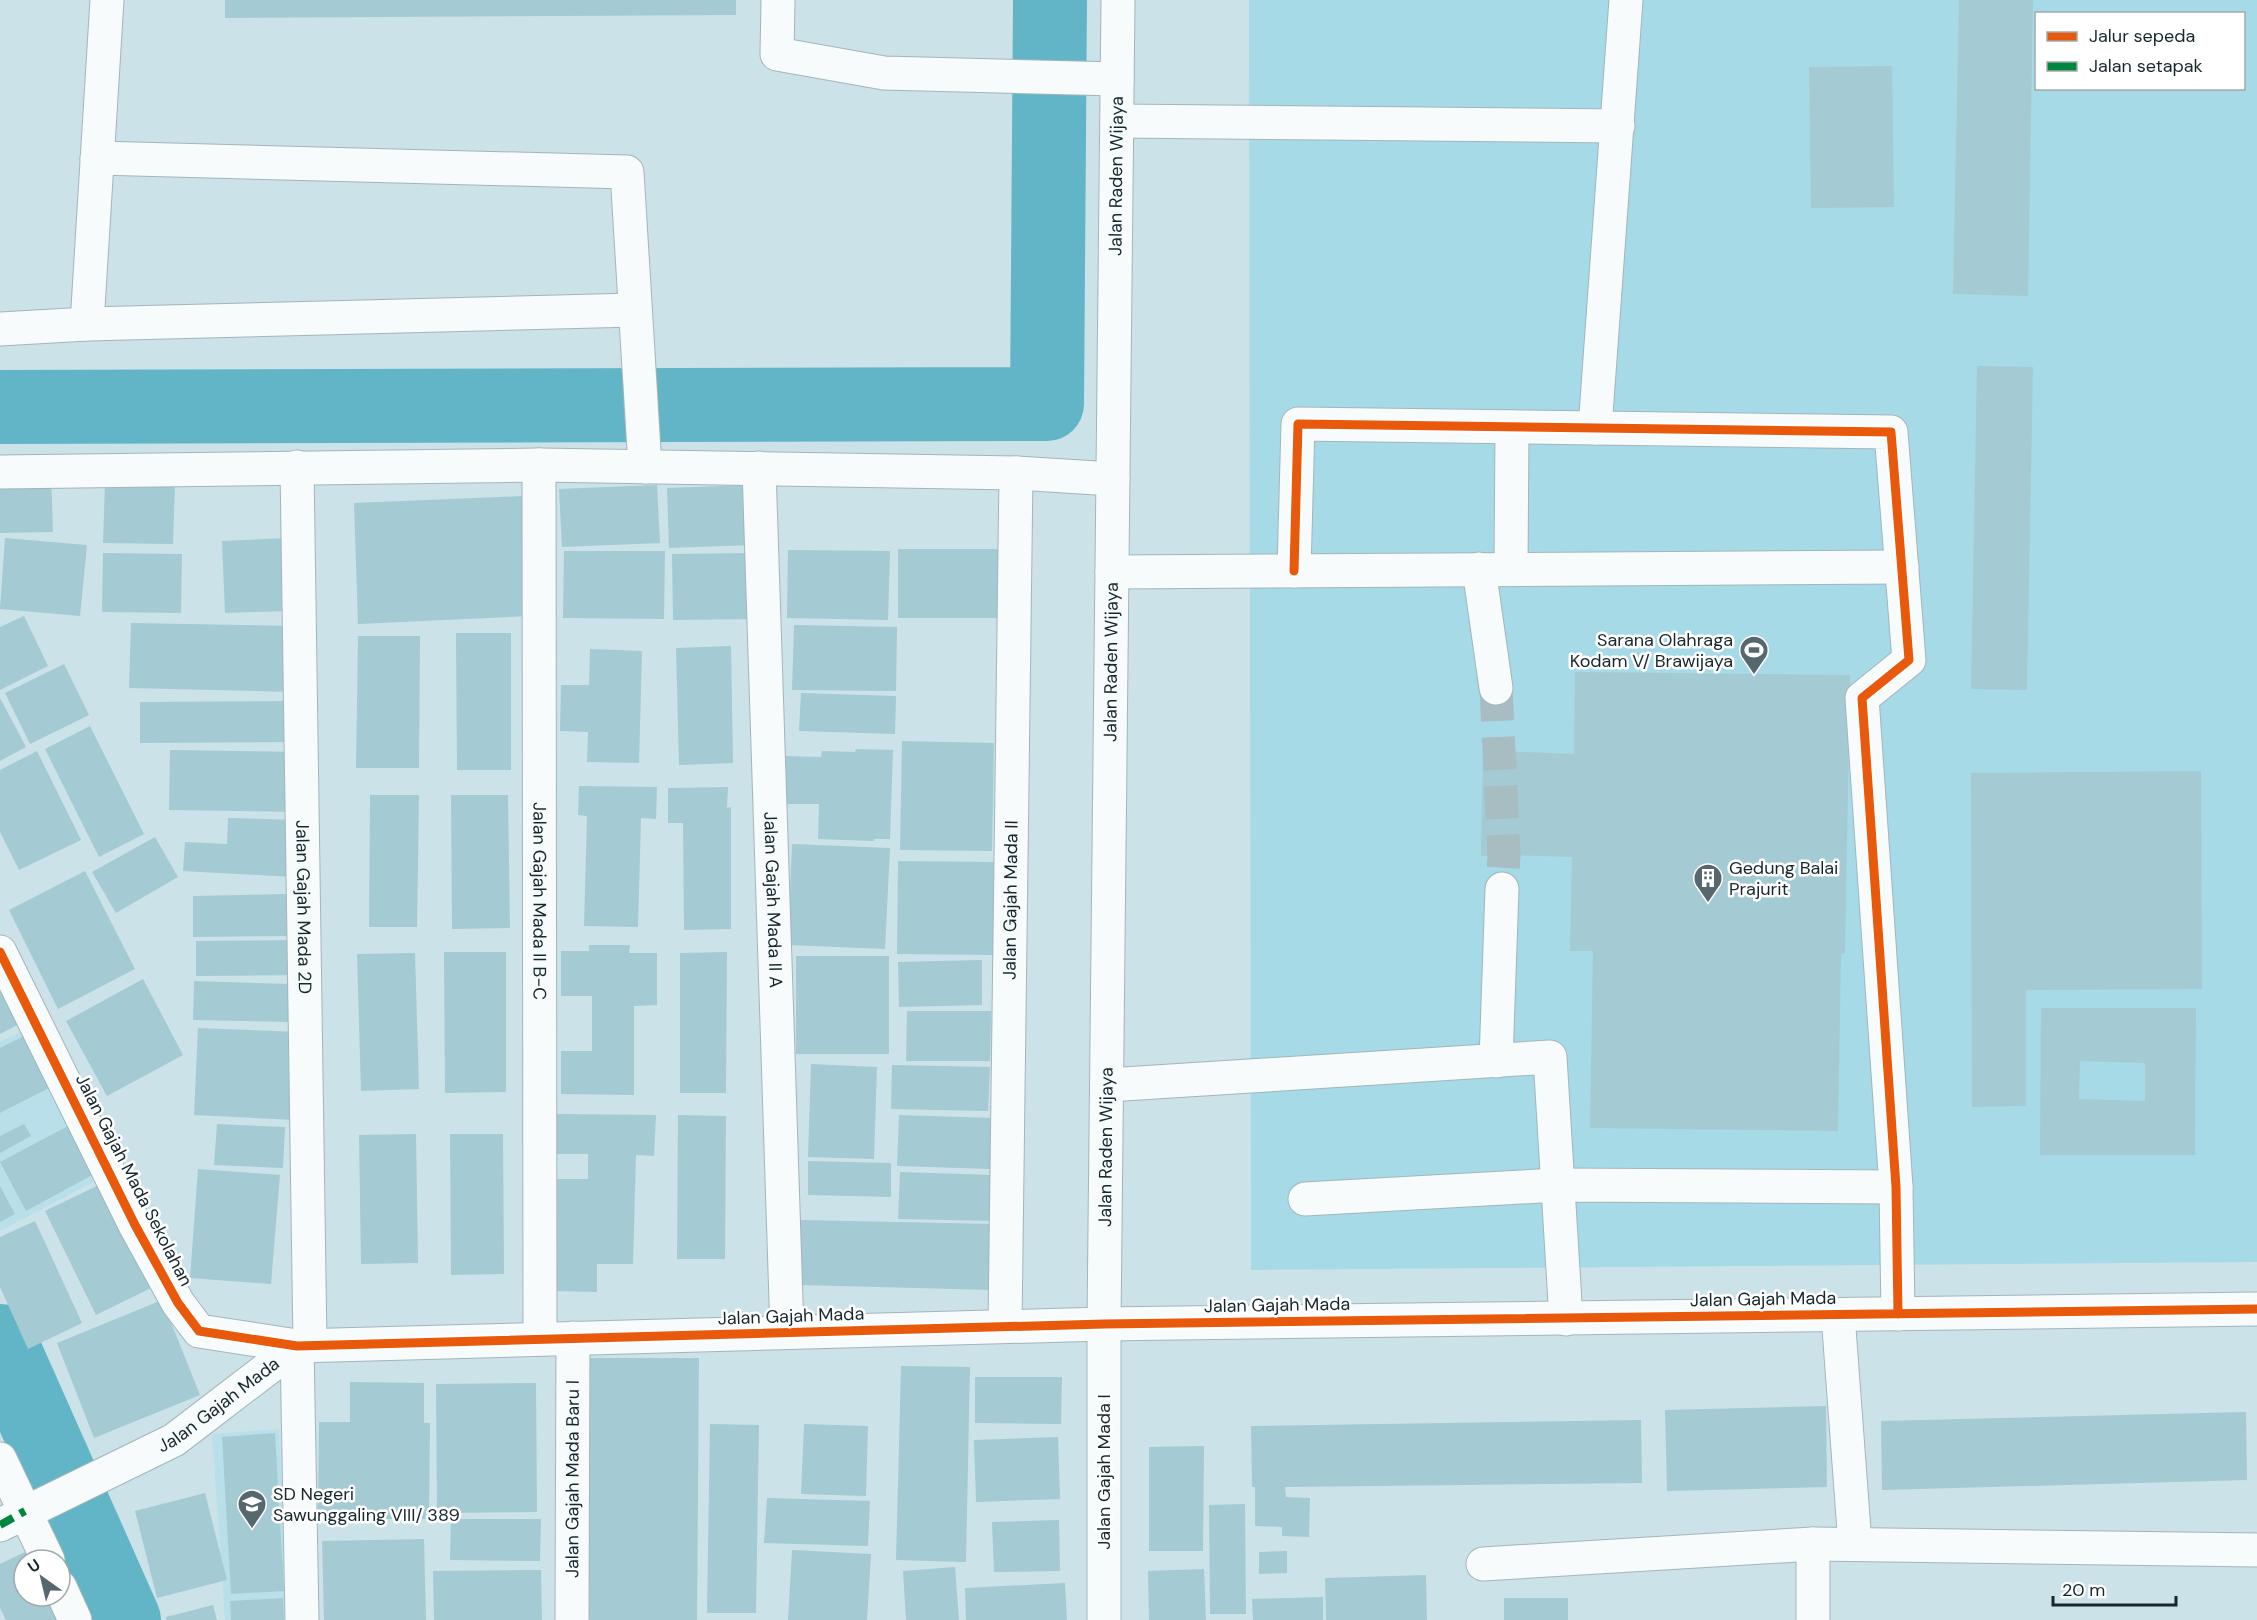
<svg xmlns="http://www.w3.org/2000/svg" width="2257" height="1620" font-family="'DM Sans',sans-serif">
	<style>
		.built { fill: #b9e0ea }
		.green { fill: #a6dae7; fill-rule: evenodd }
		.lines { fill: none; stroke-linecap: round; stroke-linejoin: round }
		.river { stroke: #62b5c7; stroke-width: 74 }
		.building { fill: #a4cad3; fill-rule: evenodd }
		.street-tunnel { stroke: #a7bdc2; stroke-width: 33; stroke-dasharray: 33 16; stroke-linecap: butt }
		.street-casing { stroke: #a3b5ba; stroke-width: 35 }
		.secondary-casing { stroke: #a3b5ba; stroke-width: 35 }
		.street { stroke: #f7fbfc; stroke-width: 33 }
		.secondary { stroke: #f7fbfc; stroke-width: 33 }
		.quiet { stroke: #00873e; stroke-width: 8; stroke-dasharray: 15 8; stroke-linecap: butt }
		.cycleway-casing { stroke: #fff; stroke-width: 13 }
		.cycleway { stroke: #e8590c; stroke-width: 9 }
		.labels { text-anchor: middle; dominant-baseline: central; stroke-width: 5; stroke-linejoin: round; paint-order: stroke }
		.street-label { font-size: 18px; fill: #17272b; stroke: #fff }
		.poi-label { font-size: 18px; fill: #17272b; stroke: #fff; text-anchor: start }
	</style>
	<rect width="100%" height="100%" fill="#cbe2e8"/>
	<path class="built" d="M32 1026 107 1175 0 1231V1042Z
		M279 1429 289 1620H225L212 1434Z"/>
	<path class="green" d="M1249 0H2257V1262L1251 1270ZM2036 14H2244V88H2036Z"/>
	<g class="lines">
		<path class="river" d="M0 407 1047 404 1050 0
			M0 1341 124 1620"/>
	</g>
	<path class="building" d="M225 0H736V15L225 18Z
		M1959 0H2033L2028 296 1953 294Z
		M1892 66 1894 207 1811 208 1809 67Z
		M1977 366 2033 367 2027 690 1971 689Z
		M51 472 53 532 0 533V474Z
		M105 484H175L173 544 103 543Z
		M657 485 660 543 562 547 559 489Z
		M751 485 753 545 669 548 667 488Z
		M524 496 529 616 358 624 354 503Z
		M5 538 87 545 80 616 0 609Z
		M287 538 290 611 225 613 222 541Z
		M898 549H1000L1001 618H898Z
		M788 550 890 551 888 620 787 618Z
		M564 551H665L664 619 563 618Z
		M103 553 182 554 181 613 102 612Z
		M755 553 756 619 673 620 672 554Z
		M24 616 48 666 0 690V627Z
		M131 623 298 626 296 692 129 688Z
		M794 625 897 627 896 691 792 690Z
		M456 633H511V770H457Z
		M358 636H420L419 768H356Z
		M731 646 733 763 679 765 676 648Z
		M590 649 642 651 639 763 587 762 588 732 560 731 561 685H589Z
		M64 664 89 715 30 744 5 693Z
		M1575 672 1850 675 1845 953 1841 954 1838 1131 1590 1128 1593 951H1570L1572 857 1504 855 1481 856 1483 753 1499 751 1574 754Z
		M801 693 896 696 895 734 799 731Z
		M0 698 26 747 0 761Z
		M291 701V742L140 743V702Z
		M90 726 144 834 99 857 45 749Z
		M902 741 994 743 992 851 900 850Z
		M856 749 893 750 890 839H874V841L818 839 819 804H784L785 756 821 757 822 751 855 752Z
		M170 750 299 752 298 812 169 810Z
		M37 751 81 840 19 870 0 832V770Z
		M2201 771 2202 989 2026 990V1106L1972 1107 1971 773Z
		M579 786 657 787 656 819 641 818 638 927 584 926 587 816 578 815Z
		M728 787 727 808 731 807V929L684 930 683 823H668V788Z
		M370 795H419L417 927H369Z
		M451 795H508L510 928 452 929Z
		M228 818 297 820 293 877 183 871 185 842 227 844Z
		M155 837 178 877 116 913 92 872Z
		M792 844 890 848 885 949 788 945Z
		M898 861 996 862 993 955 897 954Z
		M85 871 135 969 58 1009 9 910Z
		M288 894 289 936 193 937V896Z
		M303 940 302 975 196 976V941Z
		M589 945H630L629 953H657V1005L634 1006V1095L561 1094V1051H592V996H561V951H589Z
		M444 952H506V1092L445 1093Z
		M727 952 726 1093H680V953Z
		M415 953 419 1089 361 1091 357 954Z
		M796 956H889V1054H796Z
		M982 960V1005L899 1007 898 962Z
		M143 979 183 1055 107 1096 66 1021Z
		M194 981 290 984 289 1022 193 1020Z
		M0 984 21 1023 0 1034Z
		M2041 1008H2196L2195 1155H2040ZM2080 1061 2145 1063V1101L2079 1099Z
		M907 1011H991L990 1061H906Z
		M198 1028 299 1032 294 1120 194 1115Z
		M24 1036 51 1087 0 1113V1048Z
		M811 1064 877 1067 874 1159 808 1157Z
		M892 1065 990 1067 988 1111 891 1109Z
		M556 1114 656 1115 654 1156 636 1155 633 1264H597V1292L554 1291 557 1179H588V1154H556Z
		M678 1115 726 1116 725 1259H677Z
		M899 1115 993 1118 992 1169 897 1166Z
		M24 1124 31 1136 0 1153V1136Z
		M217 1124 285 1127 283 1168 214 1165Z
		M70 1125 96 1173 26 1211 0 1162Z
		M416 1134 418 1263 361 1264 359 1135Z
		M450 1134H503L504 1274 451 1275Z
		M808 1161 891 1163V1197L808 1195Z
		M198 1169 280 1175 271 1284 190 1278Z
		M900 1172 993 1175 992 1221 898 1219Z
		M107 1181 157 1285 96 1315 45 1211Z
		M0 1186 15 1214 0 1222Z
		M801 1220 994 1224 993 1290 800 1285Z
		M35 1221 82 1323 28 1349 0 1287V1237Z
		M162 1300 200 1395 94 1438 57 1343Z
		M580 1358H699L697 1620H577Z
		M901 1366 970 1367 966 1562 896 1560Z
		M975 1377H1062L1061 1424 975 1423Z
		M350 1382 424 1383V1423H430L429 1519H318L319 1422H350Z
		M536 1383 537 1512 437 1513 436 1384Z
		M1826 1406 1827 1487 1667 1491 1665 1410Z
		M2246 1412 2247 1480 1882 1490 1881 1421Z
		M1641 1420 1642 1483 1285 1487 1286 1497 1310 1498 1309 1537 1282 1536V1527L1255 1526V1487H1252L1251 1426Z
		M710 1424 759 1425 756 1613H707Z
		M804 1424 868 1426 866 1496 801 1494Z
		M275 1433 284 1591 231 1594 222 1437Z
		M1058 1437 1060 1499 976 1502 974 1440Z
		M1204 1446 1203 1551H1149V1447Z
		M205 1493 227 1580 157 1598 135 1511Z
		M767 1498 870 1501 868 1546 764 1543Z
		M1245 1504 1246 1614H1210L1209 1505Z
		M451 1519H541L540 1561 450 1560Z
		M1059 1520 1060 1571 994 1572 992 1522Z
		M424 1539 426 1620H324L322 1541Z
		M29 1550 34 1560H24V1596H51L63 1620H6L0 1608V1564Z
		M792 1550 871 1554 867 1620H788Z
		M1287 1551V1573L1259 1574V1552Z
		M955 1567 959 1620H906L903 1571Z
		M1204 1569 1206 1620H1149L1148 1571Z
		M541 1570 542 1620H434L433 1571Z
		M1426 1575 1427 1620H1326L1325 1578Z
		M1065 1583 1067 1620H966L965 1588Z
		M1323 1597V1620H1253L1252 1599Z
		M283 1598 284 1620H231L230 1601Z
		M1504 1598H1568V1620H1504Z
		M213 1605 217 1620H167L166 1617Z"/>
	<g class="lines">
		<path class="street-tunnel" d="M1496 688 1504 855 1502 889"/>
		<g class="street-casing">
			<g id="street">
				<path d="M778 0 777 54 884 73 1117 79"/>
				<path d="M1117 121 1618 126"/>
				<path d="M97 158 627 172 645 467"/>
				<path d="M87 324 107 0"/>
				<path d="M0 329 87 324 635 310"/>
				<path d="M1595 428 1626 0"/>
				<path id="s1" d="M539 465 540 1339"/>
				<path id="s2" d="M297 467 310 1345"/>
				<path id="s3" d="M759 468 787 1332"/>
				<path d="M0 472 539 465 1016 473 1113 479"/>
				<path d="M1479 569 1496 688"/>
				<path d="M1511 569 1512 427"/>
				<path d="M1294 571 1298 424 1891 432 1909 660 1862 698 1896 1187 1898 1314"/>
				<path d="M1112 572 1902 567"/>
				<path d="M1496 1061 1502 889"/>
				<path d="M1108 1085 1550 1057 1566 1319"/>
				<path d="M1305 1199 1558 1185 1896 1187"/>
				<path d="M1838 1315 1855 1544"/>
				<path id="s4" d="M1005 1326 1016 473"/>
				<path d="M297 1346 302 1620"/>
				<path d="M0 1459 48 1560"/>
				<path id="s5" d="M0 1525 174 1440 297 1346"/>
				<path d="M1813 1544V1620"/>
				<path d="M1483 1564 1813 1544 2257 1550"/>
				<path d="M60 1587 75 1620"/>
				<path id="s6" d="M572 1620 573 1338"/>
				<path d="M1104 1620V1324"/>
			</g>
		</g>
		<g class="secondary-casing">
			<g id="secondary">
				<path d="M0 952 135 1225 178 1303 199 1331 297 1346 1104 1324 2257 1309"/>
				<path id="s7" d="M1104 1324 1118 0"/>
			</g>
		</g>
		<use href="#street" class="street"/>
		<use href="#secondary" class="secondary"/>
		<path class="quiet" d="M0 1525 25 1511"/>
		<g class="cycleway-casing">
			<path id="cycleway" d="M1294 571 1298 424 1891 432 1909 660 1862 698 1896 1187 1898 1314
				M0 952 135 1225 178 1303 199 1331 297 1346 1104 1324 2257 1309"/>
		</g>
		<use href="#cycleway" class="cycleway"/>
	</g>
	<defs>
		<g id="stadium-pin" transform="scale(1.5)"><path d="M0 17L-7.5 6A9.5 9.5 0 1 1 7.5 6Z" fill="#56686d" stroke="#fff"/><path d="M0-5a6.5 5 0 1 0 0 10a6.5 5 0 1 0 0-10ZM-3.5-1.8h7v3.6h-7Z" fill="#fff"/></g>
		<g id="building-pin" transform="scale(1.5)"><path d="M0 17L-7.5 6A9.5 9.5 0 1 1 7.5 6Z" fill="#56686d" stroke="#fff"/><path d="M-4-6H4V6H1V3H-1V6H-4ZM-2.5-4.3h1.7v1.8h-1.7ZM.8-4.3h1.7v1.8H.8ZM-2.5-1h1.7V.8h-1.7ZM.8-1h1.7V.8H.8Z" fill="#fff"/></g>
		<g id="school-pin" transform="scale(1.5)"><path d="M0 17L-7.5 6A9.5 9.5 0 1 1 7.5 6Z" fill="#56686d" stroke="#fff"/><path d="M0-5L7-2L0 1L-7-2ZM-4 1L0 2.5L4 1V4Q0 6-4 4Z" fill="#fff"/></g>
	</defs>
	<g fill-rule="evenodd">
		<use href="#stadium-pin" x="1754" y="650"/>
		<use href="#building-pin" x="1708" y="878"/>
		<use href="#school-pin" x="252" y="1504"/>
	</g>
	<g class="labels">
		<g class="street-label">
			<text stroke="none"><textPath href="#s7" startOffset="1148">Jalan Raden Wijaya</textPath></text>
			<text stroke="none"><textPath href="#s7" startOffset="662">Jalan Raden Wijaya</textPath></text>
			<text stroke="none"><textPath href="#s3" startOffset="432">Jalan Gajah Mada II A</textPath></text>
			<text stroke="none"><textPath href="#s4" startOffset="426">Jalan Gajah Mada II</textPath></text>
			<text stroke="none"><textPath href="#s1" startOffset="436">Jalan Gajah Mada II B-C</textPath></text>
			<text stroke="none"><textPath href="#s2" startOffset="440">Jalan Gajah Mada 2D</textPath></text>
			<text stroke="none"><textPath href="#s7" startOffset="177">Jalan Raden Wijaya</textPath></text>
			<text transform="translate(134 1180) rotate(63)">Jalan Gajah Mada Sekolahan</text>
			<text transform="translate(1763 1299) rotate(-1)">Jalan Gajah Mada</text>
			<text transform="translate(1277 1305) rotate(-1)">Jalan Gajah Mada</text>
			<text transform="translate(791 1316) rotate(-2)">Jalan Gajah Mada</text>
			<text stroke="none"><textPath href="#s5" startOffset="250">Jalan Gajah Mada</textPath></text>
			<text transform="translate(1104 1472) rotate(-90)">Jalan Gajah Mada I</text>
			<text stroke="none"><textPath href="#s6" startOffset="141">Jalan Gajah Mada Baru I</textPath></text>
		</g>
		<g class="poi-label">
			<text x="1733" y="640" text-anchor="end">Sarana Olahraga<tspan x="1733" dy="21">Kodam V/ Brawijaya</tspan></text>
			<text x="1729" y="868">Gedung Balai<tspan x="1729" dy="21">Prajurit</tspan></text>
			<text x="273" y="1494">SD Negeri<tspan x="273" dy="21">Sawunggaling VIII/ 389</tspan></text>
		</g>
	</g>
	<rect x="2035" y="12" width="210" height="78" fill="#ffffff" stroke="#a2a9aa" stroke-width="1.5"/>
	<rect x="2047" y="32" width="30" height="9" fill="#e8590c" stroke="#a2a9aa" stroke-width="1.5"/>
	<text x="2089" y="42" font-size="18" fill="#17272b">Jalur sepeda</text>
	<rect x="2047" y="62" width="30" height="9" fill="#00873e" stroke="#a2a9aa" stroke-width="1.5"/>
	<text x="2089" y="72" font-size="18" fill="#17272b">Jalan setapak</text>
	<g transform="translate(42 1578) rotate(326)"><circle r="28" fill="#ffffff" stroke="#a2a9aa" stroke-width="1.5"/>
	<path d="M0-4.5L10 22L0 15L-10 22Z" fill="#56686d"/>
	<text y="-9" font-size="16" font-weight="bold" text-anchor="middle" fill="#17272b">U</text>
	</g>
	<path d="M2053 1596v9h123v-9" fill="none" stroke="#17272b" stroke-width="3"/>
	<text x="2062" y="1596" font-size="18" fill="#17272b" stroke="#ffffff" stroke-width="4.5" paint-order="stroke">20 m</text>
</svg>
